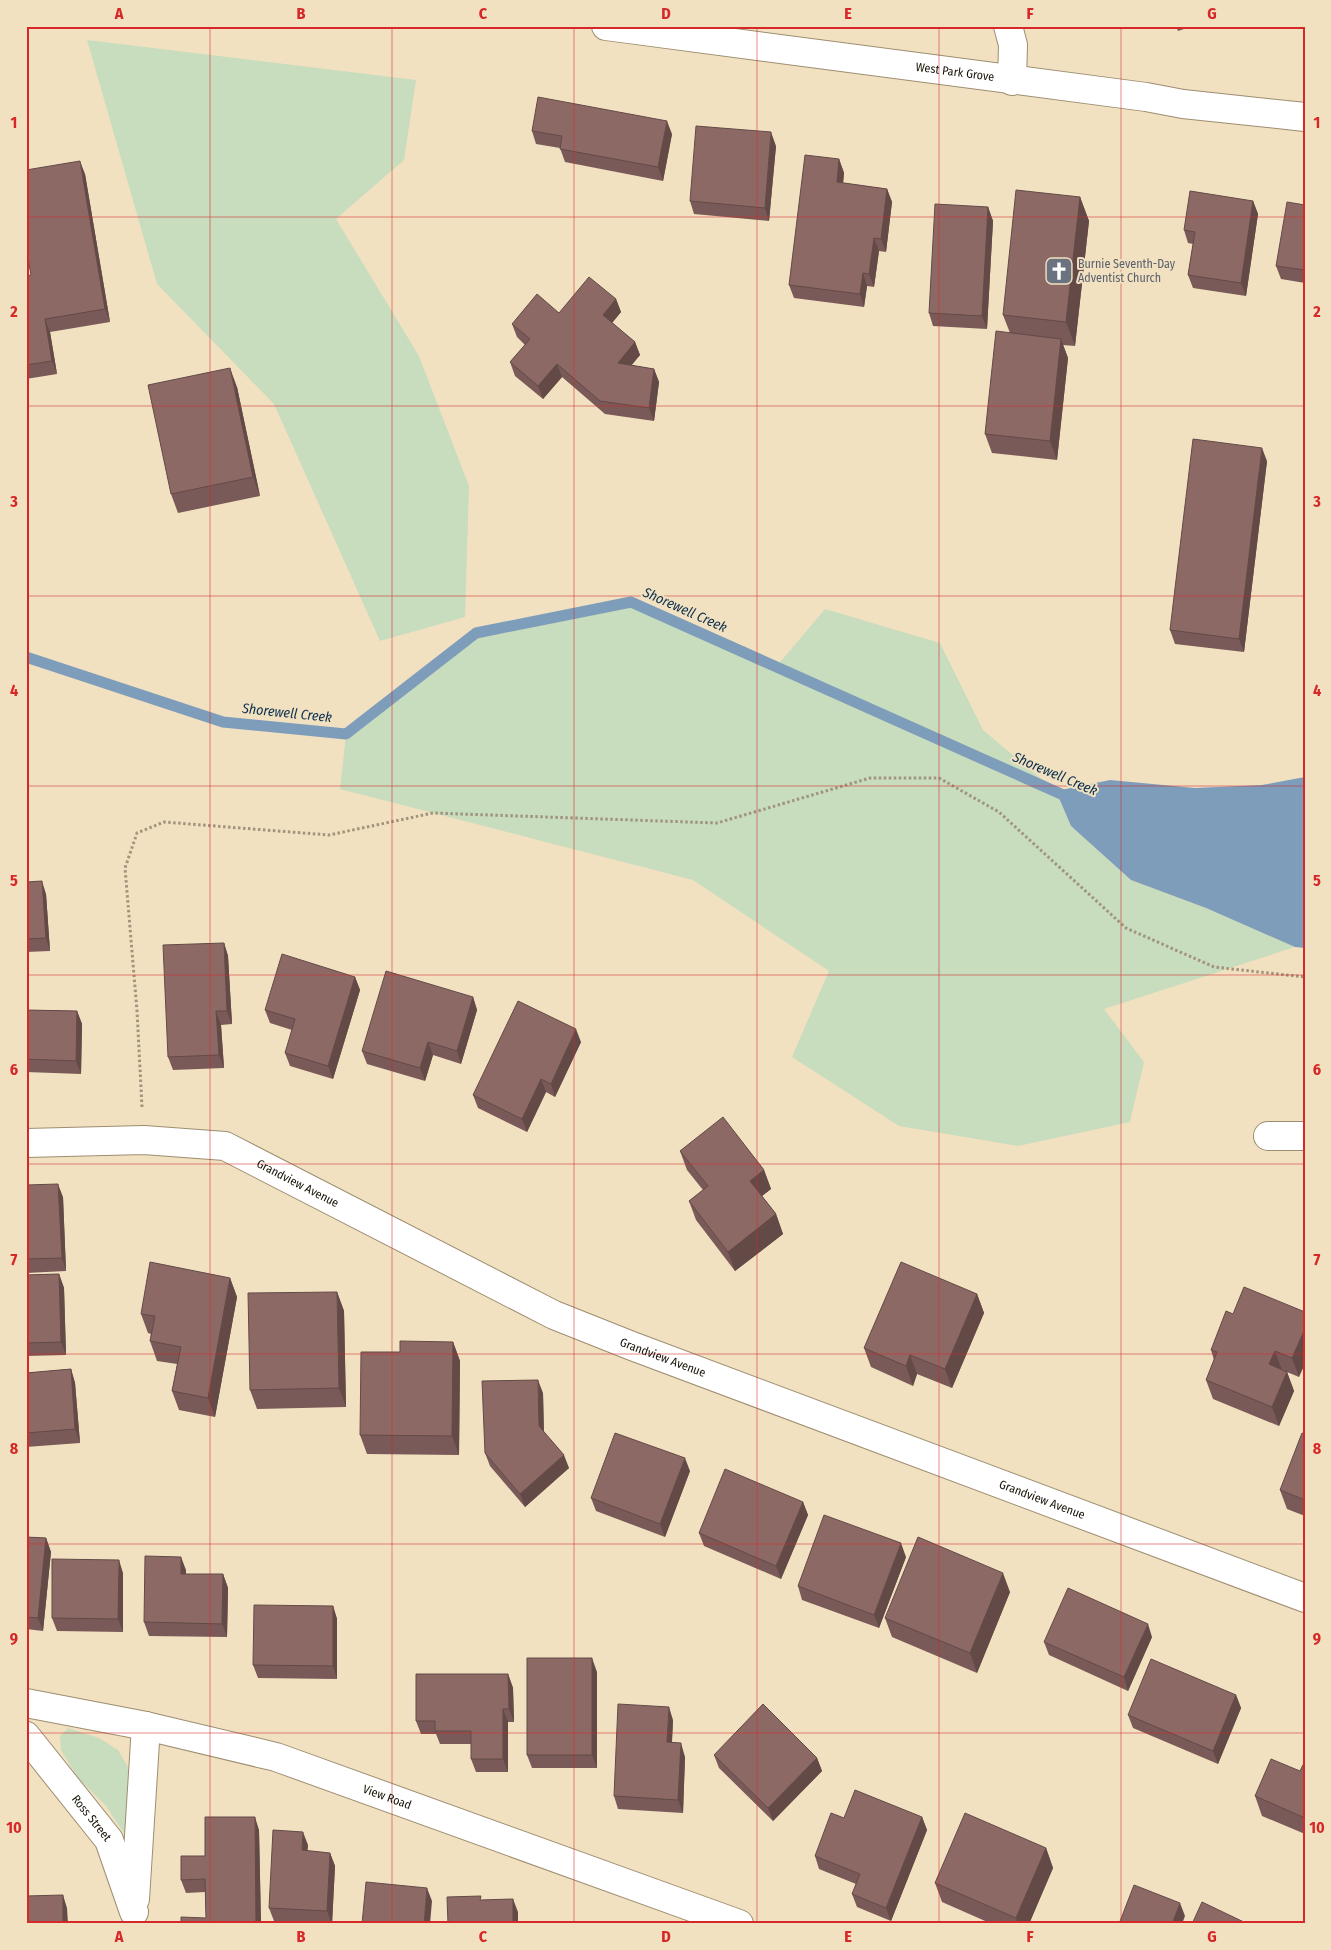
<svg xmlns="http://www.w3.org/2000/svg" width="1331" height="1950" font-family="'Fira Sans Condensed',sans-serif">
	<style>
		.green { fill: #c8dcbe }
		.water { fill: #7d9dbb }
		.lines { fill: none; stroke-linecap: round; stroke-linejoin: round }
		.stream { stroke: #7d9dbb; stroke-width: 11 }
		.minor-casing { stroke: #9d8d70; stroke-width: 30 }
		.major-casing { stroke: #9d8d70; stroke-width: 30 }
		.path { stroke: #a1947c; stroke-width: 3; stroke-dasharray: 2.5 2.5; stroke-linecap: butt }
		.minor { stroke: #fff; stroke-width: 28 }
		.major { stroke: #fff; stroke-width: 28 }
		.wall { fill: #795a58 }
		.shaded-wall { fill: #634a47 }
		.building { fill: #8d6966; stroke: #634a47 }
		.grid { fill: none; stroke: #d62828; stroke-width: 1; stroke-opacity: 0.55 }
		.labels { text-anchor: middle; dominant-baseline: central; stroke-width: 4; stroke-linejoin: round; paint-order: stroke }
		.street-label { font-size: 12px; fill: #191308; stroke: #f2e1c1 }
		.worship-label { font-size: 12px; fill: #5b616d; stroke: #f2e1c1; text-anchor: start }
		.water-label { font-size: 14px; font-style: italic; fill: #092f4e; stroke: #f2e1c1 }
		.neatline { fill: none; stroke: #d62828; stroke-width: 2 }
		.grid-label { font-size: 16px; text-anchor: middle; font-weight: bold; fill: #d62828 }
	</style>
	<rect width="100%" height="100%" fill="#f2e1c1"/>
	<path class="green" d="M87 40 416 80 404 160 336 219 419 356 469 486 465 617 380 641 274 404 157 284Z
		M631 602 776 667 825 609 940 643 983 730 1056 791 1071 826 1131 880 1206 908 1295 947 1104 1009 1144 1062 1130 1122 1018 1146 899 1126 792 1057 829 971 693 880 340 789 346 734 476 633Z
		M68 1728 99 1738 118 1750 128 1767 127 1838 106 1806 78 1778 61 1750 60 1736Z"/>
	<path class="water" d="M1305 777V948L1295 947 1206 908 1131 880 1071 826 1056 791 1110 780 1195 788 1262 785Z"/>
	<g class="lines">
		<path class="stream" d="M26 657 223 722 346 734 476 633 631 602 1070 798"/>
		<g class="minor-casing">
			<g id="minor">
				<path d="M1008 26 1013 45 1012 81"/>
				<path d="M1268 1136H1305"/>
				<path id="s1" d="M26 1143 144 1140 225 1146 554 1315 632 1346 1305 1598"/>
				<path id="s2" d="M26 1703 146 1726 276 1757 739 1924"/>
				<path id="s3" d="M26 1736 109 1840 134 1912"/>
				<path d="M135 1899 146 1726"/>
			</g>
		</g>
		<g class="major-casing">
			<g id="major">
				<path id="s4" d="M606 26 1146 97 1183 104 1305 117"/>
			</g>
		</g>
		<path class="path" d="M142 1107 137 1011 125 868 137 833 164 822 329 835 433 813 717 823 870 778H939L999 812 1126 928 1214 967 1305 977"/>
		<use href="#minor" class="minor"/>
		<use href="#major" class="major"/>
	</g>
	<path class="wall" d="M1176 26H1193L1178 31Z
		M532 131 672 134 663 181 565 162 560 148 536 144Z
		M776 146 769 221 694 214 690 201Z
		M839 159 844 173 843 183 887 189 892 202 886 252 879 251 874 287 867 286 864 307 794 298 789 285Z
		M85 174 110 322 50 332 57 374 26 379V276L31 275Z
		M1080 197 1089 221 1075 346 1063 345 1068 358 1057 460 992 453 985 434 1010 333 1003 315Z
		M1253 201 1258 214 1246 296 1193 288 1188 275 1193 244 1188 243 1184 230Z
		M1305 205V283L1281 279 1276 266Z
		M988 207 993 221 987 329 933 326 929 313Z
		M616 299 621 312 612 323 635 342 640 355 631 365 654 369 659 382 654 421 605 414 562 377 543 399 515 376 510 362 525 345 517 337 512 324Z
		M237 387 260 496 178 513 171 494Z
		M1267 461 1244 652 1175 644 1170 630Z
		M26 882 46 894 50 951 26 952Z
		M224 943 228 956 232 1024 221 1025 224 1068 173 1070 168 1057Z
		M355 977 360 990 333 1079 290 1066 285 1053 292 1030 270 1023 265 1010Z
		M473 997 477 1010 461 1064 433 1055 425 1081 367 1064 362 1051Z
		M26 1010 77 1011 82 1024 81 1074 26 1072Z
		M581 1042 555 1097 546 1092 527 1132 478 1108 473 1095Z
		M680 1151 764 1170 771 1189 762 1196 776 1214 783 1234 735 1271 696 1220 689 1201 703 1190 687 1170Z
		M26 1185 63 1197 66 1271 26 1273Z
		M59 1274 64 1288 66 1355 26 1356V1275Z
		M230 1278 237 1297 215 1417 179 1410 172 1391 177 1364 157 1361 150 1341 151 1334 148 1333 141 1314Z
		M337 1292 344 1311 346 1407 257 1409 250 1390Z
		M977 1294 984 1313 952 1388 917 1374 913 1386 871 1367 864 1348Z
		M1305 1312 1299 1377 1282 1370 1287 1372 1294 1391 1279 1426 1213 1399 1206 1380 1214 1360 1211 1350 1233 1314Z
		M453 1342 460 1361 459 1455 367 1454 360 1435 400 1352Z
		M71 1369 75 1383 80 1443 26 1447V1373Z
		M543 1393 544 1432 569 1468 525 1507 490 1466 485 1453Z
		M1305 1434V1516L1287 1509 1280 1490Z
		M690 1471 665 1537 596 1511 591 1498Z
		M803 1502 808 1515 781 1579 704 1546 699 1533Z
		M26 1537 46 1538 51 1552 43 1631 26 1629Z
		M906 1557 879 1628 802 1600 798 1586Z
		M186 1570V1574H223L228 1588 227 1637 149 1636 144 1622Z
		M123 1573V1632L57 1631 52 1618Z
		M1010 1592 977 1673 892 1637 885 1618Z
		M333 1606 337 1619V1679L258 1678 253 1665Z
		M1152 1637 1128 1691 1049 1655 1044 1642Z
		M597 1672V1768H532L527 1755Z
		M508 1674 513 1688 514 1722H508V1772H476L471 1759V1744H440L436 1734H421L416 1721Z
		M1236 1695 1241 1708 1218 1764 1133 1728 1128 1715Z
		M673 1720 672 1743 685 1757 683 1813 618 1809 614 1796Z
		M714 1755 817 1758 822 1771 773 1821 719 1768Z
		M1305 1761V1834L1262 1816 1255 1796 1300 1771Z
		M922 1817 927 1830 891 1921 857 1907 852 1894 856 1884 819 1869 815 1856 844 1818Z
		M259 1830 261 1924H181L206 1918 205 1892 186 1893 181 1880 205 1856Z
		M308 1845 307 1851 330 1853 335 1866 332 1924H319L274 1921 269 1908Z
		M1046 1848 1053 1868 1029 1924H992L942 1902 935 1883Z"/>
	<path class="shaded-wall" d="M667 121 672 134 663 181 658 167Z
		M771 132 776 146 769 221 765 208Z
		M839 159 844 173 842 195 837 182Z
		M80 161 85 174 110 322 105 309Z
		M887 189 892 202 886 252 881 239Z
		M1080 197 1089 221 1075 346 1066 322Z
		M1253 201 1258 214 1246 296 1241 283Z
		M988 207 993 221 987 329 982 316Z
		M874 238 879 251 874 287 869 274Z
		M863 273 867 286 864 307 860 294Z
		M616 299 621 312 607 329 603 315Z
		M45 319 50 332 57 374 52 361Z
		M1061 339 1068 358 1057 460 1050 441Z
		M635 342 640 355 623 376 618 363Z
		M557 364 562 377 543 399 538 386Z
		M230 368 237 387 260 496 253 477Z
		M654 369 659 382 654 421 649 408Z
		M1262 448 1267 461 1244 652 1239 639Z
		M42 881 46 894 50 951 46 938Z
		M224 943 228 956 232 1024 227 1011Z
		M355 977 360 990 333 1079 328 1066Z
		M473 997 477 1010 461 1064 457 1051Z
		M77 1011 82 1024 81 1074 76 1061Z
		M216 1011 221 1025 224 1068 219 1055Z
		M576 1029 581 1042 555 1097 551 1084Z
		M428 1042 433 1055 425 1081 420 1068Z
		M541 1079 546 1092 527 1132 522 1119Z
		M764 1170 771 1189 757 1200 750 1181Z
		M58 1184 63 1197 66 1271 62 1258Z
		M776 1214 783 1234 735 1271 728 1252Z
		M59 1274 64 1288 66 1355 61 1342Z
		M230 1278 237 1297 215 1417 208 1398Z
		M337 1292 344 1311 346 1407 339 1388Z
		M977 1294 984 1313 952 1388 945 1369Z
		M1305 1329V1364L1299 1377 1292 1358Z
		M453 1342 460 1361 459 1455 452 1436Z
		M1275 1351 1282 1370 1269 1364Z
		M910 1355 917 1374 913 1386 906 1366Z
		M71 1369 75 1383 80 1443 75 1429Z
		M1287 1372 1294 1391 1279 1426 1272 1407Z
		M538 1380 543 1393 544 1439 539 1426Z
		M564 1455 569 1468 525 1507 520 1494Z
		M685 1458 690 1471 665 1537 660 1524Z
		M803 1502 808 1515 781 1579 776 1566Z
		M46 1538 51 1552 43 1631 38 1618Z
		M901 1543 906 1557 879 1628 874 1615Z
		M181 1557 186 1570V1587L181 1574Z
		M119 1560 123 1573V1632L118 1619Z
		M1003 1573 1010 1592 977 1673 970 1653Z
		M223 1574 228 1588 227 1637 222 1624Z
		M333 1606 337 1619V1679L333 1666Z
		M1148 1624 1152 1637 1128 1691 1124 1677Z
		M592 1658 597 1672V1768L592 1755Z
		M508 1674 513 1688 514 1722 509 1709Z
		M1236 1695 1241 1708 1218 1764 1213 1751Z
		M669 1707 673 1720 671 1756 667 1742Z
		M503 1709 508 1722V1772L503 1759Z
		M681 1743 685 1757 683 1813 678 1800Z
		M817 1758 822 1771 773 1821 768 1808Z
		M255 1817 259 1830 261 1924H256Z
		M922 1817 927 1830 891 1921 886 1908Z
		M303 1832 308 1845 306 1864 302 1850Z
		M1046 1848 1053 1868 1029 1924H1018L1016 1918Z
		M330 1853 335 1866 332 1924 327 1911Z
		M427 1888 432 1901 430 1924H424Z
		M63 1895 67 1908 68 1924H63Z
		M513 1899 518 1912V1924H513Z
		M1180 1903 1185 1916 1182 1924H1172Z"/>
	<path class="building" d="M538 97 667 121 658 167 560 149 562 136 532 131Z
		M696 126 771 132 765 208 690 201Z
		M805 155 839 159 837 182 887 189 881 239 874 238 869 274 863 273 860 294 789 285Z
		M80 161 105 309 45 319 52 361 26 365V276L31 275 26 247V170Z
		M1016 190 1080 197 1066 322 1003 315Z
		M1190 191 1253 201 1241 283 1188 275 1195 232 1184 230Z
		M1287 202 1305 205V270L1276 266Z
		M935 204 988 207 982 316 929 313Z
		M589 277 616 299 603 315 635 342 618 363 654 369 649 408 600 401 557 364 538 386 510 362 530 339 512 324 537 294 559 313Z
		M996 331 1061 339 1050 441 985 434Z
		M230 368 253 477 171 494 148 385Z
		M1193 439 1262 448 1239 639 1170 630Z
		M42 881 46 938 26 939V882Z
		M224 943 227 1011H216L219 1055 168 1057 163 945Z
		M282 954 355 977 328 1066 285 1053 295 1019 265 1010Z
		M386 971 473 997 457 1051 428 1042 420 1068 362 1051Z
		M518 1001 576 1029 551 1084 541 1079 522 1119 473 1095Z
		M26 1010 77 1011 76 1061 26 1059Z
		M723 1117 764 1170 750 1181 776 1214 728 1252 689 1201 708 1186 680 1151Z
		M58 1184 62 1258 26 1259V1185Z
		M150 1262 230 1278 208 1398 172 1391 181 1347 150 1341 155 1316 141 1314Z
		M901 1262 977 1294 945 1369 910 1355 906 1366 864 1348Z
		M59 1274 61 1342 26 1343V1275Z
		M1244 1287 1305 1312V1329L1292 1358 1275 1351 1269 1364 1287 1372 1272 1407 1206 1380 1217 1352 1211 1350 1226 1311 1233 1314Z
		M337 1292 339 1388 250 1390 248 1293Z
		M400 1341 453 1342 452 1436 360 1435 361 1352H400Z
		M71 1369 75 1429 26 1433V1373Z
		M538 1380 539 1426 564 1455 520 1494 485 1453 482 1381Z
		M615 1433 685 1458 660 1524 591 1498Z
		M1302 1433 1305 1434V1500L1280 1490Z
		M725 1469 803 1502 776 1566 699 1533Z
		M824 1515 901 1543 874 1615 798 1586Z
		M26 1537 46 1538 38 1618 26 1617Z
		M918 1537 1003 1573 970 1653 885 1618Z
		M145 1556 181 1557V1574H223L222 1624 144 1622Z
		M52 1559 119 1560 118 1619 52 1618Z
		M1068 1588 1148 1624 1124 1677 1044 1642Z
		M254 1605 333 1606V1666L253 1665Z
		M527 1658H592V1755H527Z
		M1151 1659 1236 1695 1213 1751 1128 1715Z
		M416 1674H508L509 1709H503V1759H471V1731H435V1721H416Z
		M618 1704 669 1707 667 1742 681 1743 678 1800 614 1796Z
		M763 1704 817 1758 768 1808 714 1755Z
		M1271 1759 1300 1771 1305 1761V1818L1255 1796Z
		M855 1790 922 1817 886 1908 852 1894 860 1874 815 1856 831 1813 844 1818Z
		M965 1813 1046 1848 1016 1918 935 1883Z
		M205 1817H255L256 1924H181V1917L206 1918 205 1879 181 1880V1856H205Z
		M273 1830 303 1832 302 1850 330 1853 327 1911 269 1908Z
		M366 1882 427 1888 424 1924H362Z
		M1134 1885 1180 1903 1172 1924H1119Z
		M63 1895V1924H26V1896Z
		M481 1896 480 1900 513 1899V1924H448L447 1897Z
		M1202 1902 1248 1924H1192Z"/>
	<path class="grid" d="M210 26V1924M392 26V1924M574 26V1924M757 26V1924M939 26V1924M1121 26V1924M26 217H1305M26 406H1305M26 596H1305M26 786H1305M26 975H1305M26 1164H1305M26 1354H1305M26 1544H1305M26 1733H1305"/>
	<defs>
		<g id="church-square" transform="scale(1.4375)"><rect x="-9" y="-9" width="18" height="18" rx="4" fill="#6b7280" stroke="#f2e1c1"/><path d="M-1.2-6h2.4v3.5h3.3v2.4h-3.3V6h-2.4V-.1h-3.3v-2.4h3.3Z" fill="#fff"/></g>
	</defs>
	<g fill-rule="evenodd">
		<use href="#church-square" x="1059" y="271"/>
	</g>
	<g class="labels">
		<g class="street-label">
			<text stroke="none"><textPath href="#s4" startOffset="352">West Park Grove</textPath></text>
			<text stroke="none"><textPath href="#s1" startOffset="281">Grandview Avenue</textPath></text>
			<text stroke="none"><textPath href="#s1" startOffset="686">Grandview Avenue</textPath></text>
			<text stroke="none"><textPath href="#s1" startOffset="1091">Grandview Avenue</textPath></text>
			<text stroke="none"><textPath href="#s2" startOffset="374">View Road</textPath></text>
			<text stroke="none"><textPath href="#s3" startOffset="105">Ross Street</textPath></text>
		</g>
		<g class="worship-label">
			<text x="1078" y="264">Burnie Seventh-Day<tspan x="1078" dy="14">Adventist Church</tspan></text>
		</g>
		<g class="water-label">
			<text transform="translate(685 610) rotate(24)">Shorewell Creek</text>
			<text transform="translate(287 713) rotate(6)">Shorewell Creek</text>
			<text transform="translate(1055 774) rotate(23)">Shorewell Creek</text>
		</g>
	</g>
	<rect width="1331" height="1950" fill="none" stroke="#f2e1c1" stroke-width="55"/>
	<rect x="28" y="28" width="1276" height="1894" class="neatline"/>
	<g class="grid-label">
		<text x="119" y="19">A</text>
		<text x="301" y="19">B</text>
		<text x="483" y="19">C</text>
		<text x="666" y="19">D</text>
		<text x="848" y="19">E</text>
		<text x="1030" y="19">F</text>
		<text x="1212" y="19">G</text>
		<text x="14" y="128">1</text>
		<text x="1317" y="128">1</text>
		<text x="14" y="317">2</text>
		<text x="1317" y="317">2</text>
		<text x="14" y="507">3</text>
		<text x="1317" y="507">3</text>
		<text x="14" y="696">4</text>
		<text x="1317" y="696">4</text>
		<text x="14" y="886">5</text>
		<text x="1317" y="886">5</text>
		<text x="14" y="1075">6</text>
		<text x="1317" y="1075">6</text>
		<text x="14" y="1265">7</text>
		<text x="1317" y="1265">7</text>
		<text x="14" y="1454">8</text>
		<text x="1317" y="1454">8</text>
		<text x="14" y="1644">9</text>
		<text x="1317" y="1644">9</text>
		<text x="14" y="1833">10</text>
		<text x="1317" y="1833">10</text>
		<text x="119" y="1942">A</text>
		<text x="301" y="1942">B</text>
		<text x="483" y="1942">C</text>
		<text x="666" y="1942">D</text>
		<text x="848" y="1942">E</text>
		<text x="1030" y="1942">F</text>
		<text x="1212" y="1942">G</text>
	</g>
</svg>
